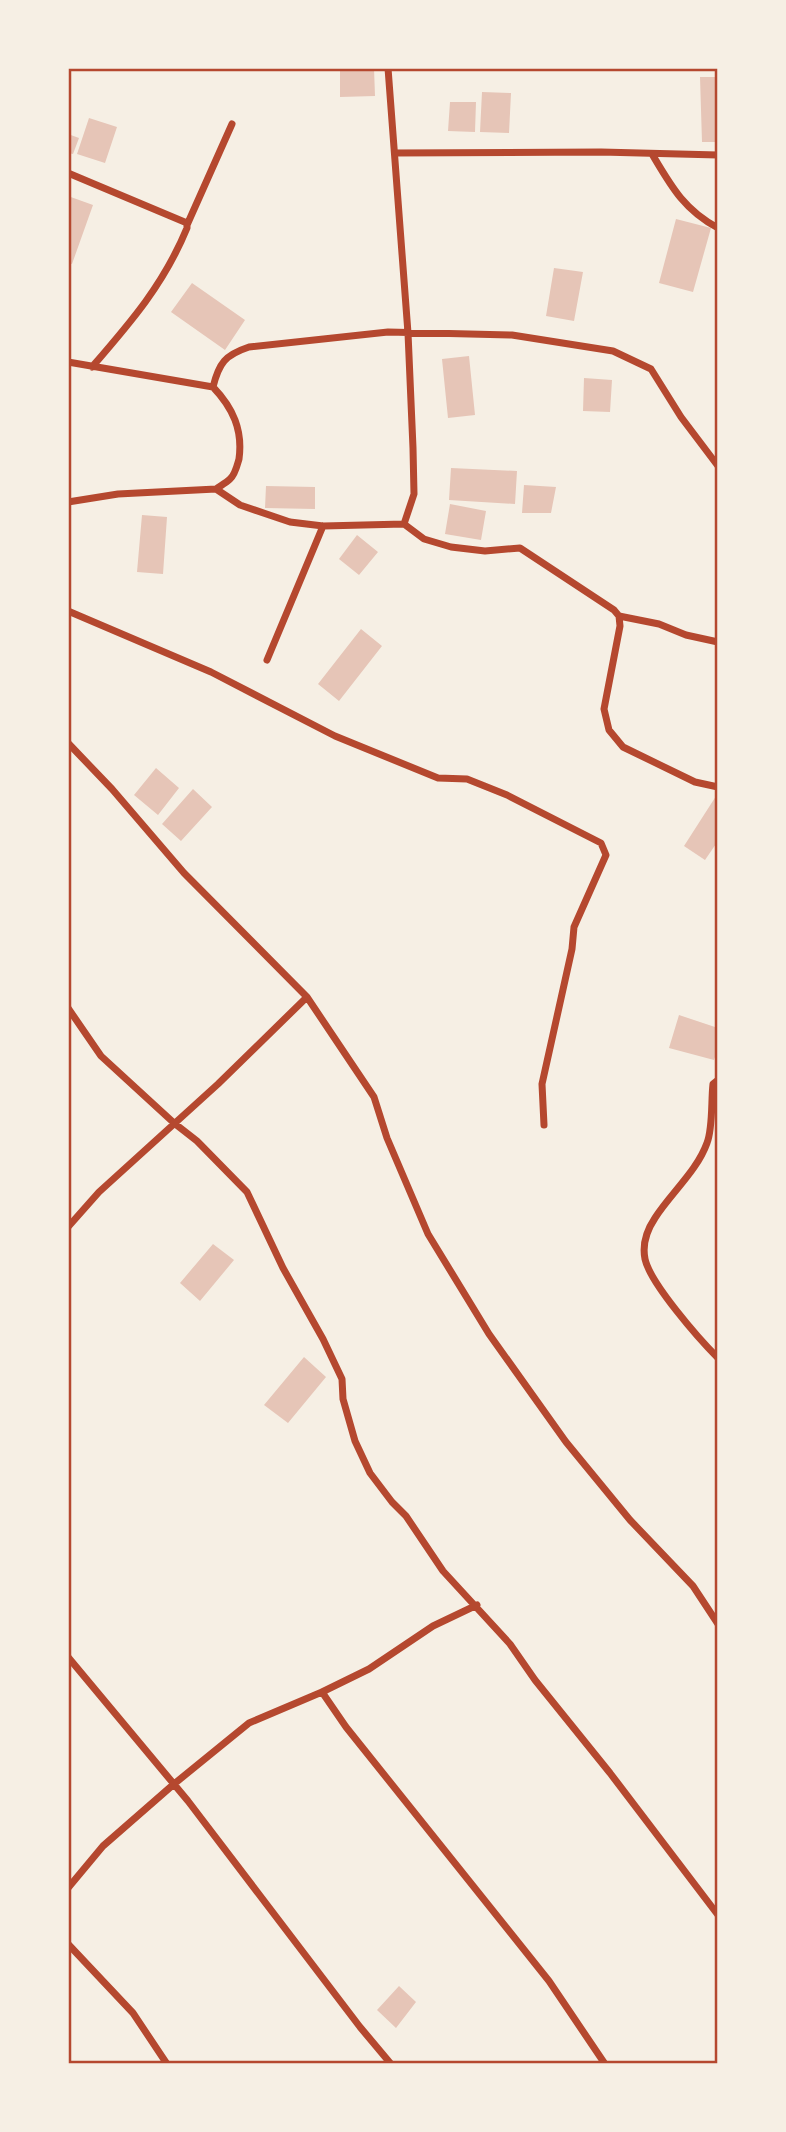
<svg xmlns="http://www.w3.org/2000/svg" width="786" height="2132" font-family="'Archivo Narrow',sans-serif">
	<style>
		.building { fill: #e6c5b7 }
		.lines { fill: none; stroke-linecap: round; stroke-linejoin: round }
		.minor { stroke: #b5482f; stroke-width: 7 }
		.neatline { fill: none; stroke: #b5482f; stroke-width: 2.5 }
	</style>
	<rect width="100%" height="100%" fill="#f6efe4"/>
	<path class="building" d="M374 68 375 96 340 97V69Z
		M700 77H718V142H702Z
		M482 92 511 93 509 133 480 132Z
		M450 102H476L475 132 448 131Z
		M89 118 117 127 105 163 77 154Z
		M68 134 79 138 73 154 68 153Z
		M68 196 93 205 72 264 68 263Z
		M676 219 711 228 693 292 659 283Z
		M554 268 583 272 574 321 546 316Z
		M192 283 245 320 225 350 171 312Z
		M469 356 475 415 448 418 442 359Z
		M584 378 612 380 610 412 583 411Z
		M451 468 517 471 515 504 449 500Z
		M524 485 556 487 551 513H522Z
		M266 486 315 487V509L265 508Z
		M450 504 486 511 481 540 445 534Z
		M142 515 167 517 163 574 137 572Z
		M357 535 378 552 359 575 339 559Z
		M361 629 382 646 339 701 318 684Z
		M156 768 179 788 158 815 134 795Z
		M193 789 212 807 181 841 162 824Z
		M718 793V841L705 860 684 846Z
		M679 1015 718 1028V1048L714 1060 669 1048Z
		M213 1244 234 1260 200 1301 180 1283Z
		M304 1357 326 1377 288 1423 264 1405Z
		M399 1986 416 2002 396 2028 377 2010Z"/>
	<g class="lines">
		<path class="minor" d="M388 68 408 333 413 448 414 494 404 524
			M395 153 601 152 718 155
			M652 154C671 186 684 210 718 228
			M68 173 187 223V228C164 284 131 322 92 367
			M187 225 232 124
			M68 362 213 387C233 408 243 430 239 459 237 466 235 475 230 479 226 483 220 486 216 489
			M213 387C219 363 225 355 249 347L388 332 512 335 613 351 651 369 681 417 718 466
			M68 502 118 494 216 489 240 505 290 522 323 526 404 524 424 539 451 547 485 551 520 548 614 610 619 616 620 626 604 709 609 730 623 747 695 782 718 787
			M68 611 211 672 335 736 438 778 467 779 507 795 601 843 606 855 574 927 572 949 542 1084 544 1125
			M619 616 659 624 686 635 718 642
			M267 660 323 526
			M68 743 112 789 184 873 307 997 374 1097 387 1138 428 1234 489 1334 566 1442 630 1520 693 1586 718 1624
			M68 1008 101 1056 174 1123 197 1141 247 1192 283 1268 323 1339 342 1379 343 1399 355 1441 370 1473 392 1502 406 1516 443 1571 510 1644 535 1680 610 1773 718 1915
			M718 1080 713 1084C711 1101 713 1128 707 1143 697 1171 671 1193 655 1218 647 1230 642 1244 645 1259 650 1283 699 1339 718 1358
			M68 1227 99 1192 218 1084 307 997
			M477 1605 433 1626 369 1669 322 1692 346 1727 549 1981 605 2064
			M68 1657 188 1801 360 2027 391 2064
			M68 1888 103 1846 174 1784 249 1723 322 1692
			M68 1944 133 2013 167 2064"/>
	</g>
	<rect width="786" height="2132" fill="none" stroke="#f6efe4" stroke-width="140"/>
	<rect x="70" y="70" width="646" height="1992" class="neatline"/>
</svg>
